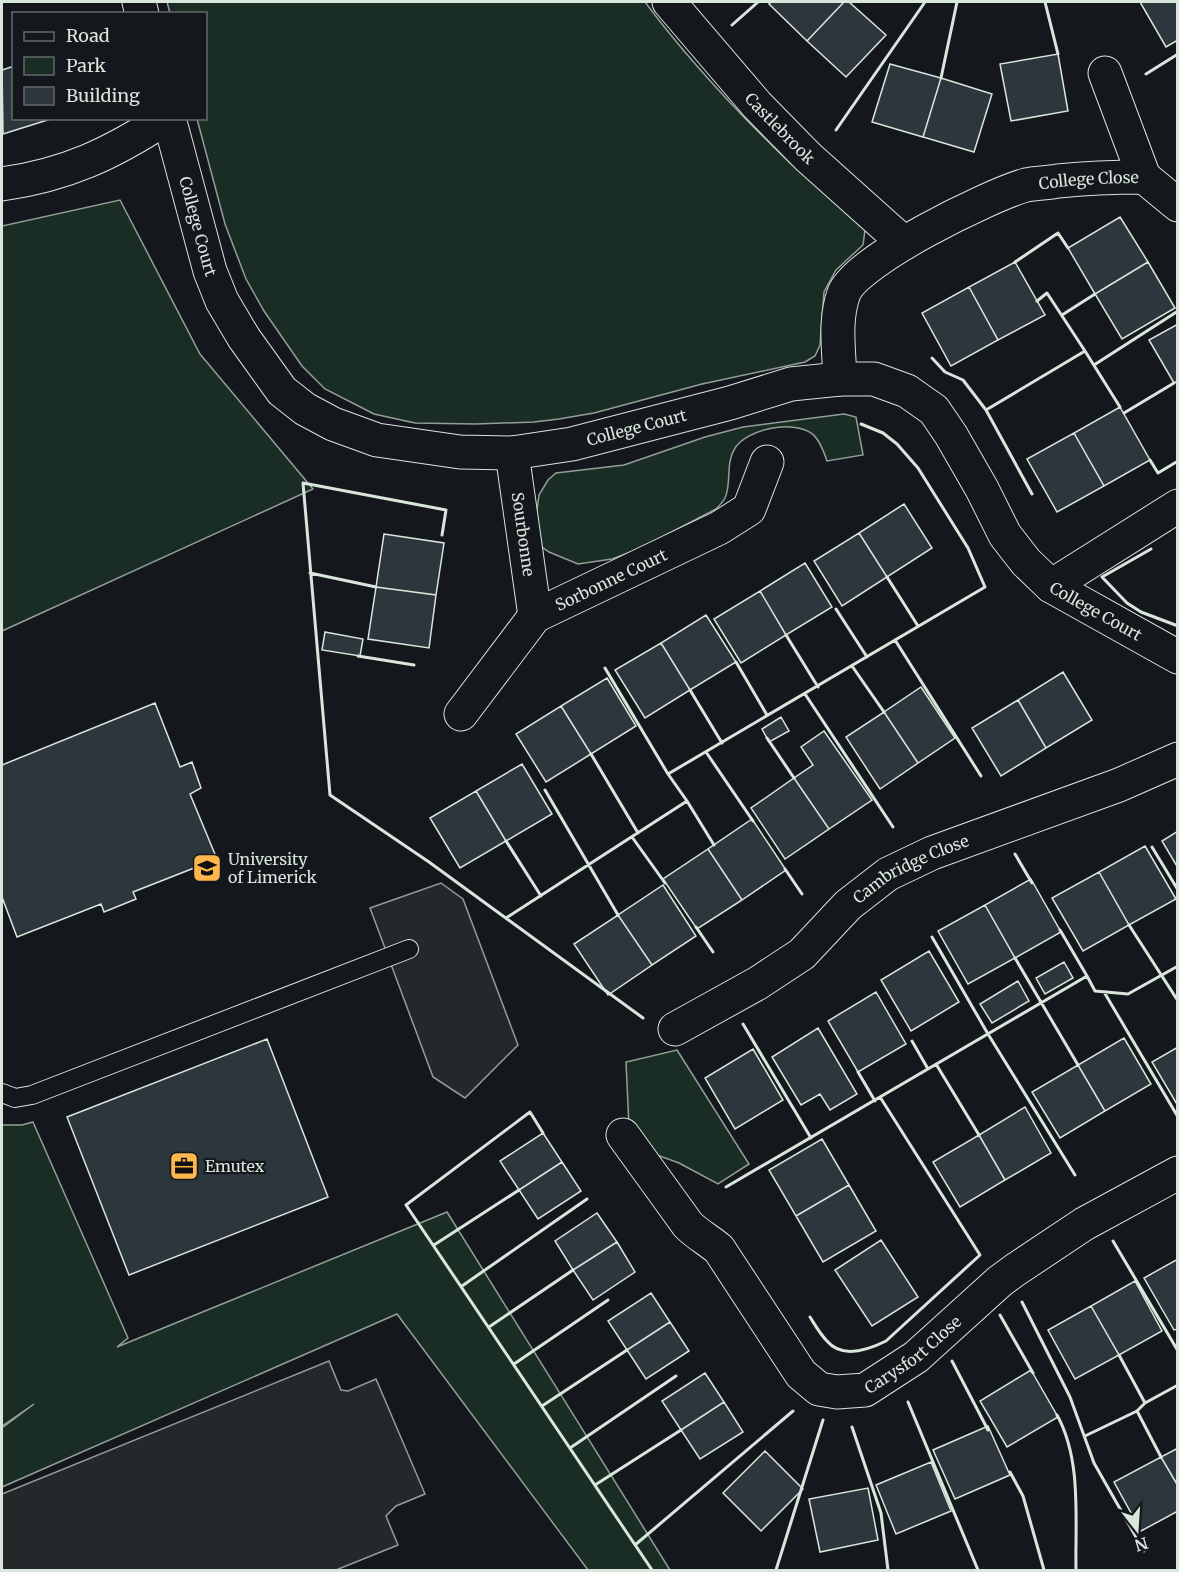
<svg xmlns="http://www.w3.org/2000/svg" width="1179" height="1572" font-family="Merriweather,serif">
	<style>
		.green { fill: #1a2d24; stroke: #939e99; stroke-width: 1.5 }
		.parking { fill: #24282b; stroke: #939e99; stroke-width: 1.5 }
		.building { fill: #2c363c; stroke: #d8e6dc; stroke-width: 1.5 }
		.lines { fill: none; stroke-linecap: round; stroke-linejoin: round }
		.lane-casing { stroke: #d8e6dc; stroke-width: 20 }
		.street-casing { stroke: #d8e6dc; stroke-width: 35 }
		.lane { stroke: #14181c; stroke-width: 18 }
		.street { stroke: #14181c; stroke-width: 33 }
		.wall { stroke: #d8e6dc; stroke-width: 3 }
		.labels { text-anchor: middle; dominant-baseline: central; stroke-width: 4.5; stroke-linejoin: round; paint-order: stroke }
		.street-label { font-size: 16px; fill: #d8e6dc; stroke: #14181c }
		.poi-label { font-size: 16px; fill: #d8e6dc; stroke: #14181c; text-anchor: start }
	</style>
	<rect width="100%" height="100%" fill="#14181c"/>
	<path class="green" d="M167 2H645C687 58 736 111 787 160 812 184 844 203 865 230L863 245 836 270 824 292 820 345 815 356 805 362 702 384 594 413 559 419 534 422 475 424 415 423 374 414 325 389 302 366 264 311 246 279 225 224 197 119 206 118V14L170 13Z
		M120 200 200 354 313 489 2 631V226Z
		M844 414 856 417 863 455 827 461C824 452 819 438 811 433 792 420 747 429 735 448 725 464 732 482 725 498 723 502 719 506 716 509L639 549 612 559 578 564 549 552 542 547 535 525 539 495 548 480 556 473 624 465 705 437 743 427Z
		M677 1050 749 1164 718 1184 679 1163 643 1150 629 1127 626 1062Z
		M33 1122 128 1338 117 1347 447 1212 670 1570H588L397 1314 2 1487V1428L34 1404 2 1426V1125H22Z"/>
	<path class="parking" d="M441 883 463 899 518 1045 465 1098 433 1077 370 908Z
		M329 1361 341 1390 348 1391 376 1379 425 1494 396 1506 386 1516 398 1545 336 1570H2V1494Z"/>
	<path class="building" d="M771 2H844L807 41 769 4Z
		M844 2H849L886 35 846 77 807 41Z
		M1140 2H1178V40L1166 47Z
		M1058 54 1068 111 1011 121 1000 64Z
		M890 64 941 78 923 137 872 122Z
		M14 66V118H54L3 134 2 70Z
		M941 78 992 94 974 152 923 137Z
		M1120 217 1148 262 1095 294 1068 248Z
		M1015 262 1045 315 998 340 969 287Z
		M1148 262 1175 308 1122 339 1095 294Z
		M969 287 998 340 951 366 922 313Z
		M1178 324V381L1174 383 1149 340Z
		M1120 407 1150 460 1104 486 1074 433Z
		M1074 433 1104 486 1057 512 1027 459Z
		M904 504 932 548 887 577 859 533Z
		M859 533 887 577 842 606 814 561Z
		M384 534 444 543 436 595 376 587Z
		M805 563 832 607 786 635 760 591Z
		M376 587 436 595 429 648 368 639Z
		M760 591 786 635 741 663 714 619Z
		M706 615 736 662 690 690 661 643Z
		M325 632 363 639 360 656 322 650Z
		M661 643 690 690 645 718 615 670Z
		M1063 672 1092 720 1046 748 1018 700Z
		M607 678 636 726 591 754 561 706Z
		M921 687 955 738 918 763 884 712Z
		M1018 700 1046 748 1001 776 972 728Z
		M155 703 180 767 192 762 201 788 190 794 217 859 133 892 136 899 104 912 101 904 17 937 2 897V765Z
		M561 706 591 754 546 782 516 734Z
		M884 712 918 763 880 789 846 737Z
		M781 717 789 731 769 742 762 729Z
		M824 731 872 800 829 829 794 778 813 765 801 747Z
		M522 764 552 814 506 841 476 791Z
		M794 778 829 829 785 859 751 808Z
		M476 791 506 841 460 868 430 818Z
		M752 819 786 870 742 900 708 849Z
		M1178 831V868L1162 841Z
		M1145 846 1176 899 1129 925 1099 872Z
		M708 849 742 900 697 929 663 879Z
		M1099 872 1129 925 1083 951 1052 898Z
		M1031 879 1061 932 1015 958 985 905Z
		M663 885 696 936 652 965 618 915Z
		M985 905 1015 958 968 984 938 931Z
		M618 915 652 965 608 995 574 944Z
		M929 951 959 1002 911 1031 881 980Z
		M1064 962 1073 978 1045 994 1036 978Z
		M1018 981 1029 1001 992 1023 980 1004Z
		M876 992 906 1044 858 1072 828 1021Z
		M818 1028 857 1094 830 1110 820 1094 801 1105 772 1057Z
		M1124 1038 1151 1084 1105 1111 1078 1065Z
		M267 1039 328 1197 129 1275 67 1117Z
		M1178 1047V1106L1152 1062Z
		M753 1049 783 1100 735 1129 705 1078Z
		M1078 1065 1105 1111 1060 1138 1032 1092Z
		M1025 1107 1051 1153 1005 1180 979 1135Z
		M543 1133 562 1162 519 1190 500 1161Z
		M979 1135 1005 1180 960 1207 933 1162Z
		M822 1139 849 1185 796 1216 769 1170Z
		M562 1162 581 1191 538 1219 519 1190Z
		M849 1185 876 1231 823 1262 796 1216Z
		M597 1213 617 1242 573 1270 555 1241Z
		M881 1240 918 1297 872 1326 835 1270Z
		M617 1242 635 1272 593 1300 573 1270Z
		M1178 1259V1329L1174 1330 1144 1278Z
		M1135 1281 1162 1331 1119 1355 1091 1306Z
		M651 1293 670 1322 627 1350 608 1321Z
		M1091 1306 1119 1355 1075 1379 1048 1330Z
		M670 1322 689 1351 646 1379 627 1350Z
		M1031 1370 1058 1417 1007 1447 980 1401Z
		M705 1373 724 1402 681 1430 662 1401Z
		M724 1402 743 1432 700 1459 681 1430Z
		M988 1426 1010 1475 955 1499 933 1450Z
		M1178 1448V1486L1161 1457Z
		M765 1451 803 1489 761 1531 723 1493Z
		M1161 1457 1178 1486V1511L1141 1531 1114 1482Z
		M931 1462 951 1511 896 1534 876 1485Z
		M868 1488 878 1540 820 1552 809 1499Z"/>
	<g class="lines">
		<g class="lane-casing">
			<path id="lane" d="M2 1093 15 1098 32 1095 409 949"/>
		</g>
		<g class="street-casing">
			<g id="street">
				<path d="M139 2 142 14"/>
				<path id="s1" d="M669 2 757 105 808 157 904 243"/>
				<path d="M1105 73 1144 177"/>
				<path id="s2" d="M169 118 210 271 222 301 244 338 282 391 305 409 333 424 377 440 460 452 512 453 572 444 730 403 791 384 840 379H874L907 391 934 410 951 435 982 489 1005 535 1026 562 1051 586 1178 657"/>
				<path d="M2 184C66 175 111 154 166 118"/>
				<path id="s3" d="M840 379C839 350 834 320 844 293 857 260 990 195 1026 185 1036 183 1048 183 1058 181 1087 178 1115 177 1144 177L1178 205"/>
				<path id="s4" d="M512 453 535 616"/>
				<path d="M1051 586 1178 506"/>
				<path id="s5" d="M461 714 535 616 719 528 749 509 767 462"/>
				<path id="s6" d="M675 1029 758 983 802 954 848 905 888 874 932 853 1119 785 1178 759"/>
				<path id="s7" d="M623 1135 688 1225C697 1234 708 1240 719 1249L801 1374 819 1389 837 1392 865 1390 916 1357 1000 1281 1015 1270 1084 1224 1178 1173"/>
			</g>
		</g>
		<use href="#lane" class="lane"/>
		<use href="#street" class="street"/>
		<path class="wall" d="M1045 2 1058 54
			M732 25 758 2
			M1146 74 1178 54
			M941 78 957 2
			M836 130 925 2
			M1015 262 1058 233 1068 248
			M1037 301 1047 293 1085 351
			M1062 315 1095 294
			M932 358 945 372 963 380 986 410 1032 494
			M1094 365 1178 311
			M986 410 1085 351 1120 407
			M1124 413 1174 383
			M1150 460 1158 473 1178 461
			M442 535 446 510 303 483 330 795 429 862 643 1018
			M1151 549 1102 577 1127 603 1141 612 1178 626
			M310 573 376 587
			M887 577 918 626
			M836 609 867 657
			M786 635 818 687
			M895 640 981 776
			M358 656 414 665
			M736 662 767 715
			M852 666 884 712
			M605 668 668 774
			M690 690 722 743
			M805 694 893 827
			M767 738 794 778
			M706 752 753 821
			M591 754 638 833
			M545 790 618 915
			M687 801 714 845
			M632 837 665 883
			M506 841 541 896
			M1152 847 1178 890
			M1015 854 1032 883
			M785 869 802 894
			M506 918 687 801 668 774 985 587 968 548 918 468 897 444 883 433 861 424
			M1129 925 1178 1001
			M696 927 713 952
			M1060 930 1087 976
			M932 937 988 1034 1075 1175
			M1015 958 1078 1065
			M1104 992 1178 1117
			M743 1024 811 1138
			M912 1041 928 1069
			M936 1064 979 1135
			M858 1072 875 1101
			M543 1133 530 1112 406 1205 652 1570
			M726 1187 1087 976 1095 991 1128 994 1178 966
			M1113 1241 1178 1351
			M434 1245 519 1190
			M462 1286 587 1199
			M1022 1302 1070 1397 1094 1463 1144 1551
			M1000 1315 1033 1373
			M810 1317C815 1325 820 1334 827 1341 842 1359 868 1350 886 1341L980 1255 880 1097
			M489 1327 573 1270
			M1119 1355 1145 1403
			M952 1361 988 1430
			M514 1364 608 1300
			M908 1402 978 1570
			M542 1406 627 1350
			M1137 1411 1161 1457
			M1057 1415C1082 1460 1075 1520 1076 1570
			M852 1427 881 1513 888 1570
			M1085 1436 1137 1411 1145 1403 1178 1385
			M570 1448 676 1376
			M1010 1472 1023 1496 1044 1570
			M595 1485 681 1430
			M635 1545 793 1411
			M776 1570 823 1420"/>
	</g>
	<defs>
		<g id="university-square" transform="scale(1.5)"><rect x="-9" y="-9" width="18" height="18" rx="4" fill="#ffb74d" stroke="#14181c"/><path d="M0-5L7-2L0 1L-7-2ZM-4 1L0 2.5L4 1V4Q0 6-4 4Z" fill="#111"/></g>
		<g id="office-square" transform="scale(1.5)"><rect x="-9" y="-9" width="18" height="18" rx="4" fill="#ffb74d" stroke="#14181c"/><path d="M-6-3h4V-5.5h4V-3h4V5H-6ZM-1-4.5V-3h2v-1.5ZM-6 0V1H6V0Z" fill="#111"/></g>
	</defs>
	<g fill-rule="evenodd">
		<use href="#university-square" x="207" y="868"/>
		<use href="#office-square" x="184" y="1166"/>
	</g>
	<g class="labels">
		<g class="street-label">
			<text stroke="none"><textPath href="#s1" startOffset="168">Castlebrook</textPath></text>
			<text stroke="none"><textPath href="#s3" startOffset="364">College Close</textPath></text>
			<text stroke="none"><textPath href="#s2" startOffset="112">College Court</textPath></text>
			<text stroke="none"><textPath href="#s2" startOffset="670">College Court</textPath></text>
			<text stroke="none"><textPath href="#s4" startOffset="82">Sourbonne</textPath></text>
			<text stroke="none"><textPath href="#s5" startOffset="207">Sorbonne Court</textPath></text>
			<text stroke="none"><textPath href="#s2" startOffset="1246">College Court</textPath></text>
			<text stroke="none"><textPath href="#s6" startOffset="288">Cambridge Close</textPath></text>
			<text stroke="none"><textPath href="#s7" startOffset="429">Carysfort Close</textPath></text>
		</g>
		<g class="poi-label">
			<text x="228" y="859">University<tspan x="228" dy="18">of Limerick</tspan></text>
			<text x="205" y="1166">Emutex</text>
		</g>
	</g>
	<rect width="1179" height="1572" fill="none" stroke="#d8e6dc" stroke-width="6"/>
	<rect x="12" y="12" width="195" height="108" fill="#14181c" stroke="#626a69" stroke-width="1.5"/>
	<rect x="24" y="32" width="30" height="9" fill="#14181c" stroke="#626a69" stroke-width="1.5"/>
	<text x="66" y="42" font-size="18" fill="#d8e6dc">Road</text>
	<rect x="24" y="57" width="30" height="18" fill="#1a2d24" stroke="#626a69" stroke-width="1.5"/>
	<text x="66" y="72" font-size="18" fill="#d8e6dc">Park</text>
	<rect x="24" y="87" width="30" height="18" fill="#2c363c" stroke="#626a69" stroke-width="1.5"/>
	<text x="66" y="102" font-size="18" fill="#d8e6dc">Building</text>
	<g transform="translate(1137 1530) rotate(163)" stroke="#14181c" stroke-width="4.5" paint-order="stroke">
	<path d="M0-4.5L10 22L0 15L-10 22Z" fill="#d8e6dc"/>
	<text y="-9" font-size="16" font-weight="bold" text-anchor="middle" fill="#d8e6dc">N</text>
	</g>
</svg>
